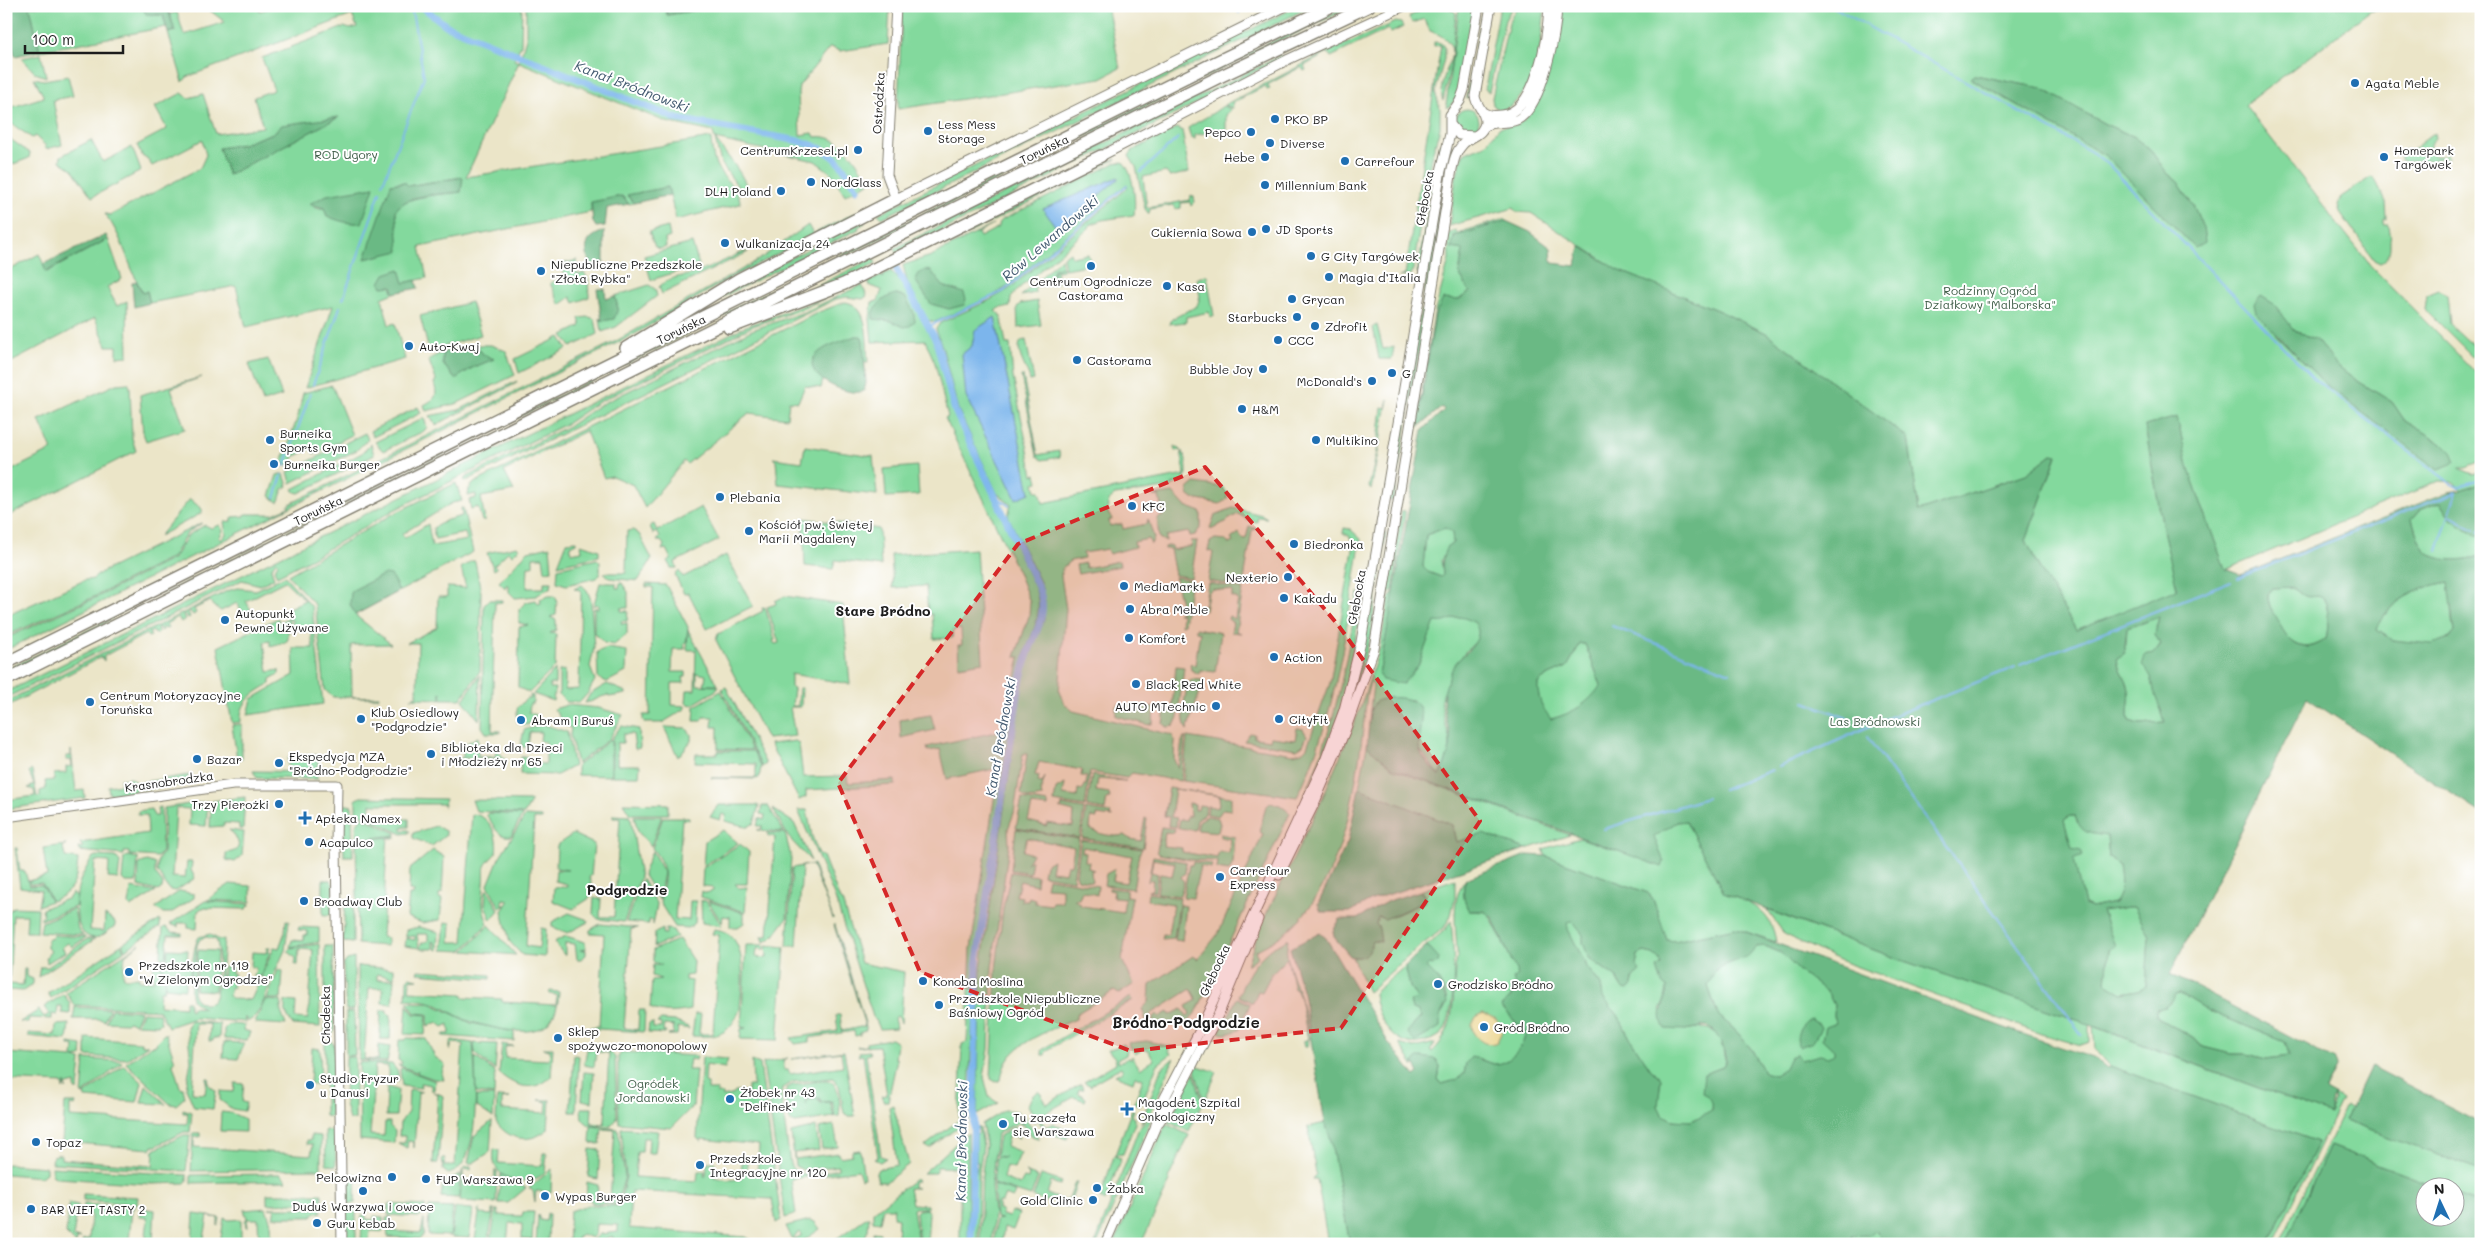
<svg xmlns="http://www.w3.org/2000/svg" width="2487" height="1250" font-family="Mali,sans-serif">
	<style>
		.green { fill: #83d99d; stroke: #507a5c; fill-rule: evenodd }
		.forest { fill: #6ab984; stroke: #436a50; fill-rule: evenodd }
		.sand { fill: #eeda9e; stroke: #857b5d }
		.water { fill: #7cb5ec; stroke: #4c6884 }
		.lines { fill: none; stroke-linecap: round; stroke-linejoin: round }
		.stream { stroke: #7cb5ec; stroke-width: 2 }
		.canal { stroke: #7cb5ec; stroke-width: 7 }
		.secondary-casing { stroke: #848072; stroke-width: 11 }
		.highway-casing { stroke: #848072; stroke-width: 14 }
		.secondary { stroke: #fff; stroke-width: 9 }
		.highway { stroke: #fff; stroke-width: 11 }
		.marked { fill: #d62828; fill-opacity: 0.2; stroke: #d62828; stroke-width: 4; stroke-dasharray: 10 6; stroke-linejoin: round }
		.poi-dot { fill: #1f6fb2; stroke: #fff; stroke-width: 2 }
		.labels { text-anchor: middle; dominant-baseline: central; stroke-width: 4; stroke-linejoin: round; paint-order: stroke }
		.poi-label { font-size: 12px; fill: #1c1c1c; stroke: #fff; text-anchor: start }
		.street-label { font-size: 12px; fill: #1c1c1c; stroke: #fff }
		.park-label { font-size: 12px; fill: #405e49; stroke: #fff }
		.water-label { font-size: 14px; font-style: italic; fill: #42596f; stroke: #fff }
		.neighbourhood-label { font-size: 14px; font-weight: bold; fill: #1c1c1c; stroke: #fff }
		.quarter-label { font-size: 15px; font-weight: bold; fill: #1c1c1c; stroke: #fff }
	</style>
	<rect width="100%" height="100%" fill="#fff"/>
	<filter id="ink" filterUnits="userSpaceOnUse"><feTurbulence type="fractalNoise" baseFrequency=".02" numOctaves="2"/><feDisplacementMap in="SourceGraphic" scale="10" xChannelSelector="R" yChannelSelector="G"/><feConvolveMatrix kernelMatrix="1 2 1 2 8 2 1 2 1" color-interpolation-filters="sRGB"/></filter>
	<filter id="wash" filterUnits="userSpaceOnUse"><feTurbulence type="fractalNoise" baseFrequency=".0096" numOctaves="4" result="noise"/><feDisplacementMap in="SourceGraphic" scale="20" xChannelSelector="R" yChannelSelector="G"/><feGaussianBlur stdDeviation="1.12" result="paint"/><feColorMatrix in="noise" values="0 0 0 0 0 0 0 0 0 0 0 0 0 0 0 0 0 1.4 0 .05"/><feComposite in="paint" operator="in"/></filter>
	<g filter="url(#wash)">
		<rect width="100%" height="100%" fill="#ebe5c8"/>
		<path class="green" d="M28 6H142L154 15H163L166 27 40 51 31 11Z
			M204 6H259L260 11 275 6H522L521 45 514 60 519 62 526 38V6H665L668 15 716 6H890L888 44 840 51 830 47 799 86 798 93 800 135 813 133 815 137C842 133 858 163 869 183L845 195 831 173 815 161 715 139C728 158 739 167 748 189L741 191 721 163 713 132 666 122 519 62 466 177 711 138C712 151 713 163 721 173 728 183 741 191 740 204L676 220 668 187 627 196 634 203 629 204 622 196 591 203V212L420 247 427 278 404 283 399 269 390 285 394 293 382 298 389 325 395 323 405 359 305 388 333 306 246 327 236 286 150 303 147 291 143 293C128 267 124 238 105 214L111 215 200 168 206 155 202 140 152 166 147 158 143 157 137 145 167 129 155 107 182 93 189 98 203 94 216 134 263 127 254 97 274 90 262 58 344 27 350 29 357 27 352 15 187 77 183 82 168 33 175 31 170 14 177 12 184 35 225 22ZM337 118 228 175 220 148 243 144 273 133 282 125ZM462 177 461 192C447 194 400 196 396 210 395 213 396 219 396 222L391 184 404 182 407 186ZM374 187 327 216 324 208H316L310 204Z
			M917 6H1107L1120 68 1101 78 898 109 902 9Z
			M1298 6H1312L882 218 878 214Z
			M1347 6H1354L1250 55 162 594 1212 70Z
			M1431 6H1447L1456 13 1451 64 1443 101C1433 72 1476 47 1430 31L1424 19 1413 23 1409 19 1410 16Z
			M1459 6 1469 9 1473 6 1474 13 1460 94 1448 108 1446 105Z
			M1484 6H1487L1470 98 1466 99Z
			M1500 6H1513L1505 20 1489 92 1485 89Z
			M1517 6H1545C1542 39 1537 101 1499 111L1493 105 1492 98 1509 22Z
			M1560 6H2414L2371 10 2245 105 2370 265 2481 378V462L2466 468H2458L2473 474 2481 471V482L2461 490 2455 482 2439 481 2225 570 2189 470 2177 418 2145 426 2164 534 2178 590 2076 630 2035 560 2026 540 2057 456 2052 454 2026 474 1919 511 1908 438 1766 333 1717 310 1618 270 1531 213 1516 212 1514 208 1449 226 1456 177 1463 154 1485 145 1500 127 1518 125 1528 116ZM1975 75 2041 88 2105 124 2134 137 2151 151 2167 173 2178 182 2194 207 2203 228 2195 248 2106 156 1971 79ZM2287 322 2295 331 2315 339 2338 366 2356 380 2392 402 2405 421 2443 444 2438 470 2325 384 2276 335Z
			M1396 22 1401 23 1403 27 1391 33 1388 29 1331 57 1328 53 1304 66 1306 70 1304 71 1301 67 1267 85 1270 89 1267 90 1265 86 1232 103 1233 108 1224 105 1329 51Z
			M1434 42 1441 43 1444 47V59L1435 93 1440 108V128L1431 158 1413 270 1411 275 1399 277 1405 275 1441 45 1434 46Z
			M41 54 46 76V77L35 73 22 58Z
			M1282 55 1283 57 1172 116 897 253 895 248Z
			M68 76 73 96 53 100 62 145 46 149 44 147 46 146 35 136 32 138 6 120V109L44 97 34 78 44 80Z
			M1223 106 1231 109 1226 115V133L1224 134 1222 130 1195 135V139L1191 138 1188 128C1198 121 1212 115 1223 106Z
			M1455 121a12 12 0 1 1 24 0a12 12 0 1 1-24 0Z
			M1177 128 1182 130 1189 172 1170 177 1166 172 1143 177 1147 208 1190 200 1191 195 1194 197 1195 202 1191 206 1190 202 1181 203V208L1175 209 1173 205 1150 209 1149 214 1145 209 1136 167 1129 156 1132 151Z
			M2434 133 2435 138 2430 144V152L2436 156H2443L2447 152 2448 158 2405 162 2400 160V153L2405 149 2408 153Z
			M10 139 30 153 29 158 6 167V141Z
			M91 140 103 162 132 147 141 171 92 197 72 169 60 161 61 156Z
			M1439 144H1443L1436 161 1438 167 1420 271 1417 273Z
			M1450 146 1455 149 1426 307 1422 306 1444 173Z
			M1116 159 955 240 953 238 1108 161Z
			M1123 162C1134 173 1136 201 1134 215L1102 220 1090 225 1089 228 1016 291 1011 298 1010 307 999 308 995 311 1001 315 1006 344H1010L1013 377 1033 475 1036 474 1038 482 1034 483 1036 491H1040L1043 503 1185 475 1181 450 1175 451 1174 446C1186 450 1187 462 1187 474L1181 482 1172 485V487L1115 495C1107 499 1107 509 1108 514L1111 516 1112 520H1109L1110 526 1122 524 1123 529 1147 524 1148 519 1154 538 1151 544 1148 539 1134 542 1135 547 1109 554 1107 549 1083 553 1084 558 1070 561 1062 568 1061 576 1066 609 1059 692 1064 703 1073 711 1172 735 1175 741 1174 760 1178 768 1182 741 1185 737 1181 781 1132 773 1127 778 1090 772 1085 807 1054 802 1056 789 1065 784 1063 795 1077 797 1078 789 1083 790 1084 785H1086L1087 776H1081L1082 770 1039 762 1035 775 1039 776 1038 782 1042 783 1045 777 1041 791 1042 797C1037 798 1026 801 1021 794L1027 754H1023L1014 813 1008 829 1009 845 992 968 989 1049 984 1077 989 1097 998 1103 977 1115 981 968 1021 692 1027 664 1044 620 1045 601 1041 584 1008 516 1011 505 997 493 958 409 943 350 936 329 940 323 990 300 1009 289 1127 188V184L1007 287 989 298 935 322 927 320 907 281 903 265 931 256 993 225 978 233 980 237 999 227 1000 221 1115 163Z
			M2371 177 2375 179 2386 202 2387 219H2384V224H2388C2389 237 2395 257 2380 263L2374 260 2340 212 2338 205 2341 197Z
			M859 211 852 217 732 277 635 334 6 650V638L97 597 174 558 188 535 205 525 211 528 220 525 223 531 219 538 221 540 226 534 224 522 231 521 233 517 245 516V514H273L289 507 288 505 618 340 760 259 808 225 813 234Z
			M1505 219 1506 221 1453 236 1463 250 1459 274 1470 292 1458 300 1443 302 1436 315 1421 403V425L1418 427 1420 403 1434 315 1449 260 1448 234 1456 230 1457 233Z
			M864 221 865 223 858 227 859 229 676 320 720 293Z
			M668 227 670 237 665 239 666 247 659 249 655 247 649 232Z
			M108 239 122 279 107 287 117 306 127 301 128 356 117 357V346H107L95 318 6 365V283L10 282 6 272 39 254 47 272Z
			M692 243 699 265 651 280 644 256Z
			M743 252H748L662 294 659 287C668 277 680 277 692 274 709 269 727 259 743 252Z
			M1070 252 1072 257 1088 254 1091 264 1065 269 1063 257Z
			M873 258 876 263 839 282 796 297Z
			M1061 258 1062 266 1054 269 1052 276 1045 279 1047 283 1052 280 1054 270 1062 267 1063 270 1056 271 1058 283 1034 287 1035 293 1021 296Z
			M577 260V275L584 273 588 279 589 297 574 303 571 297 560 305 550 283 565 277 562 264Z
			M891 271 903 284 933 339 955 416 1035 588C1044 613 1033 630 1025 653 1021 666 1019 679 1015 692L975 960 968 1120 930 1148 925 1146 959 1120 962 1044 967 1042 971 948 999 768 947 779 940 749 928 751 927 747 1005 730 1020 657H1015L1029 616 1030 602 1018 572 945 418 948 417 935 363 925 340 872 342 870 319 872 302 878 301 882 290 870 286 868 282 881 276 883 278 884 274Z
			M1207 275 1214 316 1210 317 1209 312 1186 317V322L1169 324 1172 319 1197 306 1200 297 1197 278Z
			M649 285 655 289 657 296 616 327 602 332 600 318 602 321 618 309 615 296Z
			M862 285 867 296 863 299 847 297 836 299 464 482 465 478 569 426 598 406 752 330 804 312Z
			M2439 290 2447 295 2450 324 2481 353V365L2425 309 2427 295Z
			M827 297 802 309 753 326 597 403 566 424 392 511 314 557 277 576 274 570 278 564 276 561 271 569 274 578 260 585 242 580 6 698V692L10 690 746 326Z
			M1037 301 1041 325 1018 328 1017 307 1020 304Z
			M471 302 481 335 429 351 420 316Z
			M845 302C871 305 866 344 868 363L849 353 826 368 821 388 805 386 798 402 789 401 787 418 749 413 687 464 684 461 645 508 633 485 612 476 604 478 586 431 504 471 514 491 481 497 485 521H482L478 507 471 509 469 500 476 498V494L468 496 469 489 474 483 819 312Z
			M1421 310 1426 311 1393 501 1389 500Z
			M589 317 595 319 598 334 571 347 563 335 581 326 579 318Z
			M1377 325 1383 349 1394 347 1392 359H1379L1373 327Z
			M560 337 567 349 519 373 515 359Z
			M1026 340 1034 380 1030 381C1028 369 1014 352 1021 341Z
			M476 345H491L506 351 515 375 456 404 426 411 424 405C436 398 438 397 434 383L436 380 429 361 431 358 443 352V364L455 379 472 368 493 359 482 354Z
			M268 359 282 396 263 402 249 364Z
			M1021 376H1023L1038 455 1059 451 1060 457 1042 460 1037 456Z
			M202 377 171 388 185 429 146 441 143 433 140 395Z
			M517 381 515 384 436 425 429 416 459 410Z
			M128 383 130 387 132 438 136 451 6 517V473L52 450 39 420 116 384Z
			M332 385 352 435 314 454 311 449 293 457V465H283L282 462 298 416 303 393Z
			M1388 399 1371 490 1369 487 1377 452 1382 407 1386 408Z
			M418 407 421 413 373 437 370 431Z
			M424 418 427 427 424 431 383 451 375 442Z
			M365 433 368 439 357 450 291 483 288 472Z
			M371 444 374 455 369 458 299 493 295 492 293 489 362 453Z
			M805 446 873 456 877 495 778 484 776 461 773 458 802 462Z
			M917 466 919 495 886 497 884 469Z
			M280 474H284L288 486 283 489 279 501 277 502 270 496 277 475Z
			M456 483 462 501 452 503 402 534 405 538 428 524 432 546 467 540 465 533 435 539 433 528 447 520 462 516 461 508H463L473 552 355 615 391 644 351 645 352 697 379 696V697H333L325 690 315 605 288 575 393 514Z
			M1195 483 1222 487 1227 492V499L1220 504 1193 499 1188 495V489Z
			M1173 493 1185 506 1201 512V527L1195 535 1190 536 1189 532 1166 536V541H1164L1159 538 1157 518 1163 516 1159 496H1154Z
			M190 499 202 509V513L159 536Z
			M2440 502 2452 520 2481 538V556C2462 561 2434 565 2422 546 2417 538 2415 528 2412 519L2420 510Z
			M701 507 719 540 675 562 677 568H671L667 561 671 559 666 549 662 550 664 545 661 541H657L660 537 657 532 653 534 650 526 654 524 657 531Z
			M1233 508 1262 515 1267 518 1258 517 1257 522 1248 520 1238 514 1213 529 1210 528 1215 515Z
			M1402 510 1405 511V515L1393 590 1387 595Z
			M803 518 879 529 881 566 835 560 833 569 805 566Z
			M202 523 187 533 173 557 96 596 6 636V616L85 580C95 579 92 580 100 573Z
			M1249 526 1257 529 1252 530 1243 587 1227 584V580L1226 584 1208 581 1213 552 1208 551 1210 542 1215 539 1226 540 1229 544 1233 542 1231 539 1239 533 1242 538 1246 539Z
			M1344 528 1350 529 1361 539C1346 627 1337 716 1297 797L1183 781 1187 737 1293 754 1302 752 1307 747 1330 683 1354 544 1349 536 1343 533Z
			M1445 528 1452 531 1453 543 1441 560 1443 575 1441 577 1428 572 1423 567 1426 535Z
			M633 530 639 534 652 559 638 581 609 578 604 573H626L627 531Z
			M1386 533 1369 643 1352 696 1384 534Z
			M576 541V543L570 546 571 553 582 551 581 544 599 550V556L558 565 567 542Z
			M1191 541H1197L1191 578 1175 575 1170 549H1165V547L1171 545 1172 550 1192 546Z
			M517 546 519 549 512 555 509 551 494 565 497 568 494 570 487 553Z
			M550 546 552 570 545 571 543 557H533V566H528L527 588H544V582H552L551 587 536 596 515 598 509 592V585H506L505 588 499 582 528 551Z
			M976 549 983 662 959 666 958 645H962L961 629 953 630 952 638 934 639 932 614H928L926 586 893 588 891 555Z
			M726 555 753 606 707 629 688 592 684 594 675 575 679 571 683 577Z
			M597 559 600 562V574L597 578 566 585 557 582 558 568Z
			M471 561H475L481 592 480 671 461 699H442L441 692V699L411 698 417 696 418 643H407L437 627 438 597H447V587L466 588 461 568Z
			M1119 561 1120 566 1078 574 1076 565 1085 563 1086 568Z
			M285 576 312 607 323 704 248 715 252 699 294 675 293 648H313L311 631 308 628 291 631 292 620 289 619 288 639 286 642 270 646V641L264 642 268 672 279 670V674L270 679V684C253 693 239 703 241 722L232 723 218 647 278 618 279 622 287 619 289 608 305 600 285 581 246 601 251 610 243 614 237 603 221 611 213 606 210 601 194 609 196 613 193 615 190 611 188 612 190 617 188 618 185 614 183 615 185 619 181 622 178 617 166 624 168 628 165 629 162 626 163 630 161 631 159 627 157 629 159 632 155 634 153 631 149 633 151 636 148 637 146 634 104 656V661L101 657 6 707V702L17 696 227 591 237 588 256 590Z
			M1175 577 1191 580 1184 624 1181 625 1182 613H1177L1182 609Z
			M2448 582C2452 599 2450 615 2454 632L2449 638 2432 645 2392 640 2377 630C2386 601 2420 587 2448 582Z
			M600 583H616V588H619L620 583H622L628 592V608H621V611H628L627 621H621L622 624 627 623V634L614 645 604 643 594 633V608H599V606L597 604 593 606 594 604Z
			M1208 583 1243 589 1236 631 1241 633 1231 632 1233 623 1228 619 1229 616 1235 619 1238 599 1232 597V591L1212 589 1208 593 1205 611 1199 610 1200 606 1204 607Z
			M646 584 666 585 688 627 686 643 684 644 685 649H673L672 672H686V677H683L684 683H672V705L685 706V709L662 723H645L643 720V715H650L653 587H646Z
			M582 585 587 590 591 600 594 648 590 667 595 680 588 693 580 702H566L559 695V671L565 670V690L579 689 581 590 574 589Z
			M2292 587C2297 589 2301 594 2305 596 2310 598 2317 595 2321 597 2331 603 2328 631 2326 639 2304 655 2290 644 2278 624 2273 613 2268 606 2268 594L2273 588Z
			M1395 589 1379 675 1418 666 1435 621C1449 624 1466 607 1477 625 1485 638 1470 646 1464 653 1456 664 1448 682 1443 695 1438 709 1449 729 1450 744 1450 754 1443 767 1439 776L1419 748 1420 739 1413 700C1395 698 1380 693 1370 711L1373 684 1370 683 1367 694C1358 772 1349 885 1281 936 1273 942 1264 946 1255 951L1258 957 1247 965 1260 927 1319 806 1360 709 1380 647 1389 599Z
			M1358 593 1363 594 1346 689 1339 718 1305 796 1303 798C1335 730 1345 667 1358 593Z
			M548 596H554L557 600 556 615 550 617 556 620V630L550 633 556 634 555 667 529 693 518 687 519 627 528 625 519 623V609L526 602 536 600 538 604 541 603 540 599Z
			M785 596 843 605 850 684 791 674V687L794 688 792 706H798L799 688H802L801 707H790L795 736 767 739 716 640 718 634 763 611 762 608 765 607 775 640 773 641 775 644 779 643 767 607 776 604 775 601Z
			M489 600H502V602L495 603 492 731H500V733H486L482 727 484 605Z
			M2159 617 2156 627 2160 643C2140 670 2158 694 2165 722L2139 724 2129 721C2126 710 2131 701 2129 690 2126 675 2118 673 2117 657L2126 645 2127 628Z
			M113 618 101 626 6 673V670Z
			M1196 628 1221 633 1215 672 1200 670 1199 674 1191 670 1190 664 1195 665 1200 632 1196 631Z
			M688 630 718 685H704L706 675 697 673V685L719 686 715 691 692 705 686 703 687 690H695L696 650H687Z
			M1580 644H1585L1601 685 1618 691 1559 759 1537 692 1538 683 1547 676 1567 667Z
			M607 648 627 651 626 672 607 682 598 678 597 652Z
			M1176 666 1184 667 1178 717 1174 726 1168 727 1163 724 1165 708 1172 709Z
			M555 670V684H550V688H555L553 701 533 694Z
			M480 675 479 720 463 700Z
			M1193 679 1202 680 1203 683 1187 730C1180 719 1185 695 1188 683Z
			M607 684 626 692V694L609 697 608 695C600 696 594 702 585 703L590 694Z
			M726 687 766 764 762 767 722 689Z
			M721 691 752 750 718 749V727H712L713 717H703L702 721H694L695 706Z
			M530 695 533 696V703H530L529 713 537 715V720L527 725 519 724 517 721V708L527 698H531Z
			M1119 704 1154 707 1153 723 1149 725 1116 716V706Z
			M567 705 599 708 623 715 609 739 577 764 570 735 571 728 566 726 554 709Z
			M931 715 935 730 901 738 900 720Z
			M242 724V759H237L232 725Z
			M543 724 567 732 574 766 557 775 520 774 521 757H529V763L546 764V742L540 741 541 732H530L528 747H522L521 744 524 730Z
			M621 726 639 729 640 748 635 749 633 734H623V743H617V765H640L639 776H612V738Z
			M664 727 686 728 691 734V741L678 757Z
			M1297 728 1303 729 1307 736 1303 745 1297 749 1244 741 1250 733 1254 734V738L1270 740 1271 737 1295 740Z
			M478 737V757H495L496 749 506 760V764H503V759L465 758 464 762H460V758H463V745Z
			M611 739V776L577 775V766Z
			M796 741 799 744 803 777 847 776 848 783 895 780V785L806 790V797L799 800 770 744Z
			M1367 746 1394 769 1570 835 1526 849 1509 843 1456 842 1452 825 1359 788Z
			M71 750 76 791 84 790 85 798 6 809V800L35 796 34 790 28 788 34 785 29 772 32 770 37 797 40 796V791L46 789 45 781 54 780V774L66 773V767L72 766 71 760H66V756H71Z
			M718 751H753L761 767 759 778 756 779 711 778H756V764L695 762 696 754H718Z
			M315 754 318 757V766L315 769H291L288 766V758Z
			M253 771 315 772 318 779 257 778Z
			M190 775 182 785 140 790V785L143 784 142 782Z
			M1092 775 1126 781 1098 779 1096 791 1109 793 1110 798H1107L1105 810 1087 807Z
			M131 778 134 780 136 791 109 794 108 786 121 784 120 779Z
			M1169 788 1231 797V810L1223 809 1218 816 1207 814 1208 806 1218 808 1220 796 1175 789 1171 817 1177 818 1176 827 1168 826 1169 817 1164 816Z
			M245 797 243 829H239V824L224 823V826L210 827 211 801Z
			M361 797 445 799 444 807V804H371L370 819H409V827H402V830H409V833L402 834 356 812V799Z
			M1022 799 1048 803V807L1032 805 1028 821 1047 826V823L1073 827 1074 812 1059 808 1061 809 1062 805 1084 809 1080 838 1016 828Z
			M472 800 531 801V802L524 814 476 811Z
			M208 801 206 826 189 825 190 809 176 808 172 877 185 878 187 862H192L191 870 195 878 176 891 169 890 157 871 158 860 163 852 164 808Z
			M623 803 668 804V814H630Z
			M1189 803 1195 804V810H1198L1199 805 1206 806 1205 814 1197 820 1195 830 1178 828 1180 819 1186 820 1187 816H1190Z
			M1270 803 1280 805 1290 813 1197 1011 1186 1024 1182 1025 1153 1023V1018L1157 1014 1159 1017 1168 1012 1170 1015 1182 1009 1187 1016 1190 1014 1186 1006 1197 1000 1191 989 1151 1014 1147 1023 1142 1009 1149 1002 1150 985 1193 956 1198 959 1218 934 1263 834 1259 831 1266 807Z
			M342 804 352 806 353 856H344Z
			M718 805H758L759 806 754 823 748 827 725 821 726 815 722 814 720 820 710 817Z
			M762 806H768L784 832 757 830 762 829V826H757L759 818 764 820 765 815 760 814Z
			M161 807 162 851 158 857 129 855V852H124V855L79 851 78 848 83 847 80 843 148 833 147 815H138V811L151 809 154 816H158L157 808Z
			M773 809 794 823 811 861 789 838Z
			M1086 809 1111 813 1110 816 1113 817 1097 815V818L1091 817 1090 829C1098 834 1114 838 1125 835L1130 839 1141 841 1145 818 1147 819 1143 848 1082 838Z
			M798 810H807L812 836 819 855 823 856 840 900 842 901 861 963 904 972 901 1023 898 1016 894 1018 896 1028 880 1029 876 1020H874L835 898Z
			M488 813 522 815V816L511 836C496 838 495 825 487 816Z
			M472 814C490 815 499 836 496 853 480 870 486 864 484 884 483 900 481 908 488 923L462 951 442 950 445 922 451 923 450 942H463Z
			M613 815 629 816 631 819 640 878 624 922 598 919 593 914 594 898H601L600 917H614L620 818H613Z
			M525 816 542 817V819H534L526 946 539 948 541 928 546 929 545 957 522 955 510 942 502 911 509 900 503 899 502 903 505 905 500 908 488 885 499 858Z
			M634 816H662L651 846 638 832Z
			M1207 816 1218 818 1220 824 1218 832 1197 830 1199 821Z
			M2070 816H2075L2077 822 2107 836 2109 858 2119 866C2121 878 2123 894 2114 903L2091 908 2084 905 2064 820Z
			M362 817 396 833V835L357 840 356 825Z
			M663 817H689V820L682 819 675 919 689 920 690 901H696L695 923 689 928 675 927 660 903C664 876 670 872 652 848Z
			M1686 821 1724 893C1751 904 1771 909 1776 942L1735 928 1675 941 1667 940 1653 899 1648 893 1546 856 1543 849 1580 838 1624 853 1677 822Z
			M436 826 445 831 446 835 432 846 413 838V833Z
			M1161 827 1175 829 1174 833 1165 832 1163 846 1182 848V852L1217 858 1219 851 1229 853 1231 839 1220 837V834L1235 837 1233 863 1229 871 1217 869 1218 861 1191 860 1159 854 1157 851Z
			M1016 829 1079 839 1073 880 1043 875 1045 865 1053 860 1051 871 1065 873 1067 865H1071L1074 847 1027 838 1023 851 1032 854 1027 863 1032 860 1030 873 1011 870Z
			M229 830 244 832 242 856 235 862 226 860V853C246 851 238 838 229 830Z
			M723 830 738 843 703 866 705 841Z
			M768 833H785L791 857 787 918 773 937 764 942 762 936H768L775 837 768 836Z
			M573 834 594 844 591 876 589 877 591 882 590 898 573 909 553 901 554 887H567V884L555 881 556 870H568L556 868 557 845Z
			M396 836V838H388L387 849 382 937 387 938V946L358 944 356 841Z
			M1081 840 1142 849 1139 854 1133 889 1104 885 1106 874 1115 869 1113 881 1126 883 1132 856 1083 847 1082 852 1086 853 1085 861 1089 862 1088 868 1094 870H1091L1092 882 1078 879 1076 874Z
			M740 844 749 852 747 884H735L739 888 747 887 745 912 701 897 702 891 706 893 713 891V887L702 886 703 868Z
			M66 845 63 847 65 857 78 859C76 882 75 891 52 901L42 883 30 884 28 881 47 876 43 848Z
			M15 848H17L20 871H25L29 886 42 885 51 901 38 906 41 890 20 887Z
			M433 850 444 857 442 893 439 894V898L442 899 440 920 422 923 407 917 409 895H413L414 891 409 890 410 869Z
			M652 851 664 872 659 900 643 874Z
			M96 856 116 857 120 862 118 879 108 878 109 862 95 861 90 930 104 931 105 915 115 922V926C110 929 104 935 99 937 72 944 74 896 80 881 83 873 88 865 93 857Z
			M128 856 138 858 136 882H125L122 879 124 858Z
			M1153 856 1186 862 1185 873 1181 877 1184 882 1180 896 1157 893 1160 874 1172 876 1175 863 1153 859 1151 872 1158 874 1155 892 1148 891 1152 890 1153 880H1150L1148 882Z
			M147 861 155 864V873L163 884 162 888 158 891 138 886 139 864Z
			M1193 862 1212 864 1211 868 1200 866 1193 898 1183 897 1189 865H1192Z
			M813 864 833 919 812 865 802 866 797 946H787L792 868Z
			M1011 872 1037 876 1036 885 1020 881 1016 896 1022 897 1021 901H1028L1029 897 1035 899V903L1051 905 1052 902H1062V888L1046 887 1048 878 1098 886 1097 895 1082 891 1079 899H1074L1082 906 1123 912 1125 898 1113 897 1114 891 1109 890V888L1126 890V896L1132 897 1122 960 1134 984 1119 994 1114 991 1076 1014V1019C1047 1032 1004 1044 1001 1080L996 1082 991 1079 996 970 1003 908Z
			M1577 877 1589 958 1617 978 1623 989 1632 985 1638 955 1644 952 1653 954 1660 959 1667 987V996L1660 1010 1685 1030C1701 1027 1718 1025 1722 1046 1724 1051 1723 1056 1726 1061L1723 1067 1704 1074 1713 1102 1712 1110C1706 1114 1698 1120 1691 1121 1679 1123 1660 1119 1658 1105 1657 1096 1661 1087 1661 1078L1651 1070 1631 1040 1618 1015 1603 998 1601 985 1587 967 1585 961 1491 879Z
			M642 879 657 905 653 925V920H649V924L626 922Z
			M1455 879V898L1451 915 1444 928 1419 947 1368 992 1352 957 1356 958 1373 941H1380L1376 924 1378 917 1396 915 1424 902 1423 893 1420 891Z
			M1466 879C1462 889 1463 901 1469 911L1488 912 1517 971 1518 975 1511 998 1501 1006 1525 1033C1525 1047 1509 1066 1493 1064 1488 1063 1483 1060 1478 1058L1466 1063 1464 1074 1456 1080 1442 1084 1438 1081 1440 1066 1432 1060 1422 1057 1414 1062V1066L1399 1044 1414 1048 1435 1043 1430 1051 1432 1052C1456 1030 1453 998 1455 969 1456 962 1458 956 1457 950 1456 927 1450 898 1466 879Z
			M323 880H330L333 884V911L330 915H323Z
			M230 884 251 886V902L207 900Z
			M131 888 156 892 131 907 129 905Z
			M486 890H488L499 910 491 920 485 905Z
			M180 891 194 894V898L171 913H163L155 908Z
			M72 893 77 896 75 907 41 920V917L44 916 42 909 69 898Z
			M1148 893 1180 898 1174 938 1162 939 1163 934 1168 935 1173 904 1147 900Z
			M701 900 706 901 722 926 702 923Z
			M205 901 250 904V905L246 909 202 908 198 911 197 929 188 928V923H178V927L170 924Z
			M708 901 744 913V923L738 927H730V917L723 916 722 923Z
			M345 902H353V943L343 942Z
			M1180 905 1186 906 1182 941 1175 940Z
			M13 907 38 908 37 932H26L27 915H13L9 984 23 985 24 969H26V976L33 979V984L23 991 6 990V915Z
			M2127 907H2134L2149 936 2146 986 2138 990 2122 993 2106 983 2110 937 2102 911Z
			M74 909 78 929 83 935 40 932 42 922Z
			M1767 910 1898 959 2089 1024V1042L2080 1045 2041 1034 1844 962 1785 935Z
			M569 913 588 920V922L568 933 552 927V922Z
			M160 920V927L125 950 122 944Z
			M286 920 289 921 285 950 271 981 261 977 274 947 279 948 285 932Z
			M1451 921C1454 946 1457 1009 1444 1031 1440 1037 1431 1040 1424 1042 1395 1051 1376 1018 1374 993L1405 966 1410 987 1417 998 1410 1003 1412 1009 1418 1011 1421 1017 1408 1032C1432 1020 1460 1013 1439 981 1436 975 1429 973 1426 966L1433 954 1430 948 1426 946 1445 930Z
			M600 924 638 928 631 929 624 1028 638 1030 639 1010H645L644 1032 584 1028 599 1026 604 934 590 933V930Z
			M489 925 516 955 464 951Z
			M834 925H835L866 1026V1030L860 1033V1035L855 1036 854 1031 809 1038V1042L795 1044 791 1038 838 1031 836 1015H840L842 1031 865 1026Z
			M166 927 172 932 182 933V935H168L166 958H162L161 977H165L164 991H160L159 1005 185 1007V1001H189V1009L192 1010V1007L204 1008C200 1006 194 1004 192 999 188 990 193 944 199 937L210 934 219 940 224 939 221 977H223L224 967H233L232 973 235 974 232 976V985L234 987 231 988 229 996 233 999 251 1000 260 980 270 984C265 996 260 1018 246 1022V1018H244L245 1022 195 1018 168 1027 159 1010 74 1005 66 992 140 944 125 955 123 976 126 978 139 977V980L154 981 153 966H160L163 928ZM207 937 216 940C221 947 219 991 214 999 212 1003 209 1004 204 1004L196 1000 193 992 197 945 200 939Z
			M299 927 319 928V942L290 947 292 940 304 941V935H307V931L298 930Z
			M419 927 439 932 438 950 435 949V942H431L433 943V949H420L421 943 428 941V934H417L419 948 405 946 406 938 415 940V936L406 937V930Z
			M663 929V934H666V929L673 930 677 937 654 947 655 933Z
			M714 929C752 932 741 988 740 1009 729 1035 718 1038 692 1036L695 1014H701L699 1034H713L719 935 712 934Z
			M53 935 85 937V938L72 947 68 943 62 947 65 952 47 963 46 957 51 951 47 948V940L52 938Z
			M566 936 585 942 586 949 580 950H586V955L581 959H577L575 944 565 943V956L554 942Z
			M1288 938C1288 943 1286 949 1287 954 1291 985 1312 1015 1307 1047H1305L1304 1041 1308 1039 1298 988 1294 989 1287 958 1272 973 1262 992 1258 991 1253 1003 1238 996C1248 975 1251 966 1269 950 1275 945 1282 945 1288 938Z
			M87 939H95L38 977 40 967H48Z
			M679 939 693 961 692 975 685 976V980L692 981 690 1010C676 1013 663 1014 650 1008L652 980 661 979 652 976 653 965H662L653 962V950Z
			M319 944 320 1027 293 1025 285 1012V1001L296 1002 295 1018 308 1019 313 950 299 949 298 965H295L296 958 288 951 290 948Z
			M121 945 124 951 51 998 48 993Z
			M746 945H764L763 950 758 948 757 950 756 957 767 958 766 945 785 947 778 1040 740 1039 741 1029 746 1028 741 1027Z
			M325 946H333L334 1032 332 1035H325Z
			M1765 946 1781 953 1798 970 1828 993 1834 1005 1833 1016 1923 1244H1848L1764 1072 1752 1050 1736 1031 1718 1015 1708 986 1716 969 1756 947Z
			M267 948H270L268 951 270 952 260 977 252 976 255 974 256 968 251 967 252 952 266 953Z
			M168 949 188 950 187 962H191L190 977H186L185 989 165 987 166 976 162 975 163 960H167Z
			M198 950 217 951 215 991 195 990Z
			M354 958V1010H346L343 965 347 960Z
			M358 966 394 969V978L377 974V980L394 979 392 1004 382 1003 383 988H369L364 1059 378 1060 379 1045 390 1047 387 1062 359 1060Z
			M278 970 283 971 281 999H267Z
			M418 970 491 975V979L417 973Z
			M409 977 418 979 410 980 409 991 463 994V997L502 999V1002L556 1005 557 995 549 994 550 991 559 992C557 1031 534 1035 500 1029 488 1026 475 1024 464 1019 453 1014 443 1007 433 1003 425 1000 415 1000 406 999L407 979Z
			M2180 993 2209 1011 2285 1042 2289 1056 2266 1059 2247 1054H2231L2203 1047C2193 1032 2170 1028 2156 1016V1009C2166 1008 2171 1003 2176 994Z
			M64 994 70 1004V1014L62 1013V1006H58L57 1015 52 1014V1019L29 1018 28 1023 20 1022 39 1010 44 1017 49 1014 44 1007Z
			M1131 997 1133 1000 1046 1051 1045 1055H1042L1041 1050Z
			M1237 998 1250 1004 1239 1030C1232 1032 1224 1037 1218 1031L1228 1017Z
			M265 1000 281 1001V1012L286 1025 255 1023Z
			M407 1002 430 1003 471 1023 514 1032V1041L443 1036 444 1034H450L449 1024 443 1027 437 1022 428 1027V1014L415 1013Z
			M407 1005 414 1014 427 1015 425 1035 405 1034Z
			M75 1007 109 1009V1010L104 1021 100 1019H73Z
			M111 1009 140 1011V1012L135 1024 129 1021 126 1023 106 1022Z
			M381 1010H387V1013L391 1015 390 1039H380Z
			M142 1012 159 1013 161 1023 158 1025 137 1024Z
			M346 1012H354L355 1055 346 1056Z
			M661 1020 674 1021 688 1027 689 1029 678 1027 677 1035H668L673 1034 674 1026 664 1025 663 1032H666L665 1034 648 1033 649 1024 653 1023V1028H661V1024L657 1023Z
			M191 1021 220 1024 219 1038H213V1041H209L210 1024H196L192 1093 205 1094 207 1078H209L208 1084 216 1091 213 1109 194 1107 186 1088 191 1061 187 1027Z
			M69 1024 67 1040 28 1036V1033L55 1035 56 1025Z
			M229 1024 245 1025 243 1030 250 1032 247 1040 224 1039V1029Z
			M2093 1026 2330 1115 2335 1102 2334 1095 2342 1100 2272 1244H2267L2318 1142 2110 1066 2095 1049Z
			M164 1034H166L175 1061 173 1064 180 1087 183 1088 185 1097 176 1105 170 1104 126 1063 151 1046 156 1045 157 1041Z
			M86 1038 141 1042V1045H148L127 1059 86 1056Z
			M407 1038 426 1039 435 1057 445 1064 442 1073 444 1080 434 1079 417 1073 418 1070 416 1072 398 1065H401L402 1062 398 1060 399 1040H405Z
			M891 1039 897 1043 895 1059H897L888 1101H883L882 1096 887 1095 879 1046 857 1047 866 1046V1043Z
			M452 1040 473 1043C475 1070 484 1167 448 1174L443 1170 442 1158H445L444 1166H455L463 1044 452 1043 450 1051V1043Z
			M325 1041 332 1042 334 1045 335 1088 330 1089 331 1117 325 1116Z
			M1147 1041 1172 1047 1168 1050 1171 1054 1157 1065 1141 1105 1134 1103 1143 1079 1135 1076 1133 1082 1115 1075 1123 1071 1121 1067 1095 1082 1091 1086 1084 1082 1116 1063 1115 1058 1108 1050 1124 1044 1127 1049 1126 1055 1117 1060 1119 1063 1129 1057 1131 1059 1132 1056 1140 1069 1154 1060 1148 1050 1143 1049 1135 1054 1128 1043Z
			M224 1042 244 1043 238 1059 223 1058Z
			M69 1043 82 1045 81 1057 74 1058 81 1060 78 1090H75V1083L67 1085 66 1089 65 1083 63 1089 62 1083 6 1080V1047L9 1044 8 1053 73 1058 74 1046H69Z
			M474 1043 497 1044 495 1070 475 1054Z
			M502 1044 513 1046 505 1047V1058L549 1060 550 1050 542 1048H553L551 1077C534 1093 515 1087 499 1073Z
			M312 1048 320 1049 321 1084H310Z
			M587 1049 609 1051 615 1057 617 1119 611 1126 589 1125 582 1119 581 1108H592L591 1123 604 1124 605 1120 609 1053 596 1052 594 1067 584 1065Z
			M844 1051 855 1116H849L844 1113 839 1086 833 1078 792 1082 782 1089 781 1096 790 1164C797 1181 824 1172 838 1169V1166L803 1170 795 1166 791 1133 816 1127 819 1150 794 1153 795 1159 839 1153 840 1157 852 1155V1151L860 1150 864 1178 861 1179 858 1170 791 1179 796 1214 785 1218 763 1063 788 1058 783 1060 784 1070H788L790 1074 843 1066 841 1052 792 1059Z
			M869 1051 870 1054 866 1055 881 1156 886 1158 880 1162 874 1159 878 1157 863 1055 858 1056 860 1052Z
			M627 1052 697 1056 696 1060 690 1059 688 1070H696L693 1106 671 1128 619 1123 618 1101 620 1100 618 1093V1057L621 1053Z
			M574 1055 579 1056 576 1112H570Z
			M346 1057H355V1120H349L345 1104Z
			M475 1057 495 1072 494 1095 476 1093Z
			M702 1057 728 1059 725 1068 706 1065 705 1083 708 1084V1090H717V1093L723 1094V1097L734 1094 735 1092H748V1086H753L752 1061 760 1064 781 1220 776 1223 772 1199 631 1191 629 1228 746 1237 758 1244H612L613 1237H610L594 1244H588L600 1234 618 1232V1225L596 1224 595 1235 591 1238 582 1234 577 1238 579 1244H568L570 1211 589 1205 619 1206 626 1176 621 1128 658 1131 655 1153H648L649 1138H643L642 1152H637L635 1177 697 1181 698 1171H705L704 1176H706L707 1162H715L714 1177 728 1180 741 1179 742 1161H747V1174H757L759 1145 701 1139V1142L697 1138Z
			M1174 1058 1150 1114 1141 1123 1161 1069Z
			M85 1059 119 1061 122 1063 82 1095Z
			M359 1062 392 1064 398 1072V1081L388 1080V1066L375 1065 370 1135 384 1136 385 1122H390V1126L395 1131 394 1143 360 1140Z
			M124 1065 142 1082 137 1102 85 1098 84 1095Z
			M1198 1066 1217 1072 1204 1101 1195 1070Z
			M402 1068 435 1081 434 1090H431V1085L420 1083 421 1088 402 1086 400 1069Z
			M584 1072 594 1073 592 1102 582 1100Z
			M1194 1073 1203 1103 1189 1131 1168 1122Z
			M826 1080C840 1081 841 1105 839 1116L835 1117 832 1101 821 1102 820 1098 806 1099V1105L807 1100 819 1099 820 1103 830 1102 834 1117 795 1123 790 1121 784 1096 787 1088 792 1085Z
			M235 1083 244 1084 242 1102 246 1103 244 1111 232 1109 220 1100V1091L234 1092Z
			M1081 1084 1083 1089H1079L1078 1093 1086 1098 1085 1101 1074 1097 1038 1117 1046 1127 1053 1123 1069 1132 1067 1139 1055 1135 1056 1131 1044 1129 1037 1118 1034 1119 1035 1123 1033 1119 1034 1117 1028 1105 1032 1096 1039 1091 1047 1104Z
			M146 1085 166 1104 141 1103Z
			M387 1087 398 1090 396 1116H386Z
			M411 1089 422 1092H418L414 1148V1142L408 1141 407 1148 398 1143H405V1136H399L400 1123 408 1112 409 1091Z
			M433 1092 442 1095 443 1096 438 1163H433L438 1094Z
			M476 1096H494L493 1118 476 1106Z
			M500 1097 510 1098 502 1099V1110L546 1113 547 1102 539 1100H550L548 1129C531 1144 509 1141 496 1122L497 1098Z
			M65 1103H76L75 1106 70 1105V1117L187 1124 188 1113H183V1109L192 1112 190 1132H184L156 1146H152L151 1149 62 1142Z
			M893 1105 909 1164 886 1182H878L876 1173 878 1169 897 1165 889 1107Z
			M2346 1106 2351 1108 2345 1121 2481 1171V1204L2455 1194 2454 1188 2438 1187 2330 1146 2285 1244H2279Z
			M1132 1109 1134 1110 1132 1116 1135 1118V1123L1123 1154 1115 1155Z
			M1005 1110 1017 1111 1021 1116 1023 1114 1039 1139 1030 1135 1022 1122 1021 1125 1019 1122 997 1134 991 1186 994 1212 992 1244H980L982 1172 986 1145 982 1124Z
			M221 1112 231 1113 245 1119V1132L220 1131Z
			M1153 1115 1097 1244H1095L1139 1128Z
			M492 1121 490 1152 473 1163H468L474 1136Z
			M1325 1123 1330 1137 1350 1244H1328L1317 1179H1312L1316 1174 1308 1127Z
			M1166 1124 1189 1135 1168 1179 1170 1181 1141 1244H1114Z
			M834 1125 838 1147 822 1149 819 1128Z
			M591 1126 618 1129 625 1176 617 1204 592 1203 590 1199H586L587 1182 598 1185 597 1199 610 1200 615 1130 602 1129 600 1144 590 1143Z
			M977 1126 980 1128 983 1146 979 1172 978 1244H973L975 1177 978 1162H976V1134L979 1133Z
			M1014 1127 1019 1138 1009 1134 1006 1146 1021 1152 1014 1168 1006 1166 1003 1178 1020 1185 1024 1178 1028 1179 1029 1175 1025 1172 1038 1177 1031 1196 993 1184 996 1157H1005L996 1156 999 1136Z
			M325 1130 333 1131 335 1134 336 1166 328 1165 326 1163Z
			M193 1133H200V1137L194 1136V1147L311 1155 313 1144H307V1140H311V1135L321 1136V1167L319 1169 191 1171Z
			M968 1133V1244H960V1168L940 1167H937L935 1173H923Z
			M184 1135H190L186 1171 52 1163 53 1156 61 1154V1159L153 1166 154 1150Z
			M494 1149 499 1150 498 1163 542 1166 543 1153H547L545 1172C532 1187 499 1183 494 1162 493 1158 494 1153 494 1149Z
			M590 1149 600 1150 598 1179 588 1177Z
			M1114 1156 1121 1158 1105 1202 1100 1198Z
			M6 1164 46 1167V1173L41 1177 6 1174Z
			M52 1167 187 1175V1181L185 1183 152 1184 57 1178 52 1175Z
			M471 1167V1170L463 1169V1180L494 1182 495 1170 497 1171 496 1203 460 1201 462 1171 465 1167Z
			M552 1169 551 1192 536 1191 535 1202 533 1191 529 1188Z
			M345 1173 356 1174 355 1203 346 1204Z
			M281 1174 287 1181 191 1183V1175Z
			M460 1174 459 1198 441 1197 443 1183Z
			M501 1174 526 1188 508 1203H498Z
			M1041 1175 1062 1182 1060 1185 1051 1182 1047 1194 1065 1201 1069 1198 1075 1182H1077L1068 1207 1047 1199 1046 1202 1033 1197Z
			M915 1179 917 1181 913 1183V1187L918 1188H909L912 1204 927 1205V1208H913L918 1244 874 1242 873 1232 880 1233V1239L897 1240 898 1218 893 1217 894 1208H883L880 1222 873 1221V1212Z
			M993 1185 1015 1192 1013 1198 1005 1195 1002 1202H998V1209L1002 1210V1215L1009 1217 1011 1211 1019 1214 1013 1230 1004 1227 1002 1240 1012 1244H994L996 1220 1002 1219 996 1218Z
			M83 1194 138 1197 137 1204 83 1200Z
			M267 1194H322V1202L267 1204Z
			M69 1203 78 1205 73 1237 81 1238 77 1239 76 1244 66 1234Z
			M84 1204 136 1207 132 1209 129 1241 138 1243H102L99 1240 90 1243H82L83 1240H89L91 1214 83 1213Z
			M389 1204 425 1206V1213L420 1217 388 1215Z
			M429 1207 453 1208 450 1236 428 1235Z
			M140 1208 155 1210 153 1242 145 1244 148 1218 139 1217Z
			M266 1208 271 1223 272 1244H259L258 1219H247L248 1227H246L245 1221 247 1218 244 1210Z
			M269 1208H320L322 1212 315 1213 312 1217H273L275 1209Z
			M346 1208 356 1209V1244H346Z
			M455 1208 472 1209 473 1211 469 1238 451 1237Z
			M480 1209V1214L492 1215V1210H494L488 1241 475 1240 479 1213 477 1211Z
			M926 1209 929 1213 927 1244H919L916 1212 918 1210Z
			M496 1210H498V1215L519 1216H522L523 1212H534L532 1240 522 1239V1224L509 1223 507 1244H490Z
			M547 1213 549 1214 548 1244H536L538 1215 540 1220 546 1221Z
			M194 1214H195L220 1218 218 1226V1218L208 1216 203 1244H192Z
			M362 1215H366V1219L374 1220V1216L383 1217V1232L370 1231 369 1244H361Z
			M391 1217 390 1231 421 1233 424 1219V1234L420 1239 388 1237 386 1218Z
			M867 1217H869L868 1230 862 1244H829Z
			M224 1218 229 1220 241 1219V1244H220Z
			M810 1220 815 1222 820 1229 803 1241 805 1244H796L793 1240 802 1235 800 1232 792 1239 786 1226Z"/>
		<path class="forest" d="M6 6H28L31 11 40 51 15 56 6 21Z
			M167 6 175 31 168 33 163 15 146 14 142 7Z
			M665 6H716V7L667 15Z
			M1975 75 2041 88 2105 124 2134 137 2151 151 2167 173 2178 182 2194 207 2203 228 2205 242 2195 248 2106 156 1970 78Z
			M339 117 228 175 219 148 243 144 273 133 282 125Z
			M463 177 461 192C441 195 408 193 396 210L399 251 365 259 391 184 405 182 408 186Z
			M374 187 362 223C348 224 339 221 327 216L324 208 309 204 327 195Z
			M668 187 670 195 634 203 627 195Z
			M622 196 629 204 607 208 605 226 596 227 593 222 591 202Z
			M1506 221 1530 232 1551 248 1552 263 1576 266 1580 246 1618 270 1717 310 1766 333 1908 438 1919 511 2026 474 2052 454 2057 455 2026 540 2035 560 2076 630 2177 589 2164 534 2145 426 2177 417 2189 470 2225 569 2241 575 2448 492 2461 490 2481 482V538L2452 520 2440 502 2420 510 2412 519C2415 528 2417 538 2422 546 2433 564 2463 561 2481 556V813L2307 698 2170 974 2334 1059 2337 1066 2325 1090 2334 1095 2330 1115 2089 1024 1898 959 1724 893 1686 821 1677 822 1654 837 1664 862 1662 867 1394 769 1367 746 1370 711 1375 702C1385 697 1391 697 1401 698 1433 702 1417 725 1419 747 1420 756 1433 769 1439 776 1443 768 1449 756 1450 747 1452 725 1438 710 1446 686 1449 680 1450 673 1453 667 1461 653 1487 642 1475 623 1451 609 1455 625 1435 622L1418 666 1403 684 1382 680 1379 675 1423 430 1444 410 1442 407 1421 425 1419 424 1421 403 1435 315 1443 299 1458 300 1470 292 1459 274 1463 250 1451 248 1455 236ZM1445 528 1452 532 1453 543 1447 546C1442 557 1442 563 1443 575L1441 577 1428 572 1423 567 1426 535ZM2448 582 2454 632 2449 638 2432 644 2392 640 2377 630C2385 601 2421 587 2448 582ZM2292 587C2297 589 2301 594 2305 596 2310 598 2317 595 2321 597 2331 602 2328 631 2326 639 2303 656 2290 644 2279 623 2273 613 2268 606 2268 594L2273 588ZM2159 617 2155 634 2160 644 2153 653 2145 655 2142 666C2156 678 2151 684 2156 698 2159 706 2163 713 2165 722L2139 724 2129 721C2126 710 2131 701 2129 690 2126 675 2118 673 2117 658L2124 654 2127 628ZM1580 644H1585L1601 685C1588 704 1573 713 1551 719 1542 708 1537 697 1538 683L1547 676 1567 667ZM2070 816H2075C2082 835 2089 833 2107 836L2109 858 2119 866C2121 878 2123 893 2114 903L2091 908 2084 905 2074 859 2083 855 2081 850 2072 848 2064 820ZM2127 907H2134L2149 936 2146 986 2138 990 2122 993 2106 983 2109 949 2115 946 2102 911ZM2180 993 2209 1011 2285 1042 2289 1056 2266 1059 2247 1054H2231L2203 1047C2192 1032 2170 1028 2156 1016V1009C2166 1008 2171 1003 2176 994Z
			M604 231V262L591 268C584 248 583 239 604 231Z
			M106 235 108 239 46 272 43 264Z
			M400 269 404 283 416 280 418 288 394 293 392 286 382 287 380 283 385 274Z
			M925 270 931 271 943 286 964 293 966 299 964 305 949 309 931 304 915 280 917 275Z
			M136 281 143 293 147 291 150 303 134 307 132 283Z
			M597 289H605L606 299 615 296 618 309 614 319 602 321Z
			M896 294 905 297 913 311 915 321 910 326 904 327 891 321 873 319C872 307 884 297 896 294Z
			M2261 296 2274 304 2295 331 2315 339 2338 366 2356 380 2392 402 2405 421 2443 444 2451 452 2455 461 2449 466 2438 470 2325 384 2256 313 2254 304Z
			M855 336H861L863 340 866 383 864 391C849 398 798 375 816 355 825 345 843 341 855 336Z
			M476 345 483 354 494 359 472 368 455 379 443 364V352Z
			M385 574 391 575 399 591 355 615 350 604 351 591Z
			M1359 788 1452 825 1456 842 1483 834 1526 849 1372 900 1350 912H1321L1318 904 1348 841Z
			M1526 855 1546 856 1648 893 1653 899 1667 940 1675 941 1735 928 2008 1029 2096 1059 2107 1068 2110 1066 2318 1142 2267 1244H1868L1877 1242 1881 1236 1875 1230 1870 1235 1852 1236 1855 1244H1350L1330 1137 1325 1123 1303 993 1290 948 1320 933 1326 938 1388 1042 1415 1076 1419 1073 1414 1062 1419 1057 1436 1059 1440 1066 1438 1081 1442 1084 1456 1080 1464 1074 1466 1063 1471 1057C1479 1058 1487 1063 1494 1064 1509 1065 1526 1046 1525 1032L1501 1006C1510 999 1518 991 1513 979L1518 975 1492 917 1484 911H1469C1463 901 1462 889 1466 879ZM1572 921 1583 935V943L1589 958 1617 978 1623 989 1628 990 1632 985 1633 977 1640 971 1636 965 1638 955 1644 952 1653 954 1659 959 1661 965 1657 968 1662 984 1667 987C1666 1004 1656 1013 1665 1029L1685 1030 1706 1026 1713 1030 1722 1043 1726 1061 1723 1067 1704 1074 1702 1093C1711 1097 1713 1101 1712 1110L1691 1121 1672 1120 1662 1114 1658 1106 1661 1078 1651 1070 1631 1040 1618 1015 1603 998 1601 985 1587 967 1568 929 1567 922ZM1765 946 1781 953 1798 970 1828 993 1834 1005 1833 1016 1836 1023 1825 1027 1822 1039 1834 1050V1054L1829 1057 1820 1055 1801 1060 1797 1054 1790 1057 1785 1068 1774 1075 1764 1072 1752 1050 1736 1031 1718 1015 1708 986 1716 969 1748 956 1756 947Z
			M1420 891 1425 897 1424 902 1385 919 1378 917 1376 924 1379 928 1381 942 1373 941C1369 954 1364 960 1350 956L1334 937 1333 931 1340 919H1357L1388 901Z
			M1426 946 1430 948 1439 958 1438 963 1433 965 1429 964 1426 967 1438 979 1447 1002 1440 1016V1027L1415 1042 1407 1032 1421 1017 1418 1011 1412 1009 1410 1002 1417 998 1410 987 1405 966Z
			M1810 1019 1819 1024 1821 1028 1813 1042 1799 1047C1794 1035 1800 1026 1810 1019Z
			M2371 1066 2481 1123V1171L2345 1121Z
			M2330 1146 2438 1187 2424 1188V1218H2454L2455 1194 2481 1204V1244H2285Z"/>
		<path class="sand" d="M1483 1013 1496 1019 1503 1029 1497 1042C1486 1047 1479 1041 1473 1032L1472 1025 1476 1017Z"/>
		<path class="water" d="M1118 177V179L1058 230 1043 209Z
			M995 317 1030 493 1016 499 966 397 962 354 972 346 975 330Z"/>
		<g class="lines">
			<path class="stream" d="M1239 6V13
				M1832 6 2093 153 2108 164 2313 378 2450 483 2458 487 2481 478
				M1141 172 1178 138
				M383 183 424 77 411 6
				M343 299 380 192
				M929 326 1004 291 1127 185
				M313 385 340 307
				M285 466 310 394
				M995 495 1009 506
				M275 498 282 475
				M2449 515 2474 529
				M2478 531 2481 533
				M2438 551 2456 492
				M2238 578 2456 492
				M1612 626 1730 673
				M2020 665 2231 581
				M1805 702 1847 718
				M1867 737 2082 1035
				M1779 767 1890 717 2015 667
				M1723 790 1772 770
				M1604 829 1707 798"/>
			<path class="canal" d="M421 6 447 26 677 119 799 141C832 150 840 159 857 189
				M896 268 936 340 955 411 1038 587C1049 611 1037 629 1029 651 1025 663 1021 676 1019 689L977 961 971 1244"/>
		</g>
	</g>
	<g filter="url(#ink)">
		<g class="lines">
			<g class="secondary-casing">
				<path id="secondary" d="M896 6 887 175 896 199 1286 6
					M1483 112C1488 116 1494 116 1501 115 1537 113 1548 34 1549 6
					M1450 124 1459 135 1474 136
					M1483 128C1492 119 1509 126 1520 118 1543 102 1556 34 1557 6
					M1101 156 1289 59 1404 6
					M6 817 233 785H337L336 845 342 1244
					M1279 875 1314 804 1345 731 1374 649 1452 169C1454 160 1456 151 1463 144 1471 136 1484 135 1485 122 1485 111 1476 106 1475 96L1491 6
					M1159 1122 1176 1097 1219 1013 1258 919
					M1105 1244 1155 1128 1162 1103 1200 1030 1325 761 1344 710 1361 642 1440 175 1450 134V115L1460 101 1464 90 1479 6"/>
			</g>
			<g class="highway-casing">
				<path id="highway" d="M729 328 844 284 1101 156
					M626 348 739 279 896 199
					M6 663 1210 65 1332 6
					M6 680 1217 78 1369 6"/>
			</g>
			<use href="#secondary" class="secondary"/>
			<use href="#highway" class="highway"/>
		</g>
	</g>
	<path class="marked" d="M1205 467 1338 625 1480 821 1341 1028 1131 1051 920 972 838 783 1018 544Z"/>
	<g class="poi-dot">
		<circle cx="2355" cy="83" r="5"/>
		<circle cx="1275" cy="119" r="5"/>
		<circle cx="928" cy="131" r="5"/>
		<circle cx="1251" cy="132" r="5"/>
		<circle cx="1270" cy="143" r="5"/>
		<circle cx="858" cy="150" r="5"/>
		<circle cx="1265" cy="157" r="5"/>
		<circle cx="2384" cy="157" r="5"/>
		<circle cx="1345" cy="161" r="5"/>
		<circle cx="811" cy="182" r="5"/>
		<circle cx="1265" cy="185" r="5"/>
		<circle cx="781" cy="191" r="5"/>
		<circle cx="1266" cy="229" r="5"/>
		<circle cx="1252" cy="232" r="5"/>
		<circle cx="725" cy="243" r="5"/>
		<circle cx="1311" cy="256" r="5"/>
		<circle cx="1091" cy="266" r="5"/>
		<circle cx="541" cy="271" r="5"/>
		<circle cx="1329" cy="277" r="5"/>
		<circle cx="1167" cy="286" r="5"/>
		<circle cx="1292" cy="299" r="5"/>
		<circle cx="1297" cy="317" r="5"/>
		<circle cx="1315" cy="326" r="5"/>
		<circle cx="1278" cy="340" r="5"/>
		<circle cx="409" cy="346" r="5"/>
		<circle cx="1077" cy="360" r="5"/>
		<circle cx="1263" cy="369" r="5"/>
		<circle cx="1392" cy="373" r="5"/>
		<circle cx="1372" cy="381" r="5"/>
		<circle cx="1242" cy="409" r="5"/>
		<circle cx="270" cy="440" r="5"/>
		<circle cx="1316" cy="440" r="5"/>
		<circle cx="274" cy="464" r="5"/>
		<circle cx="720" cy="497" r="5"/>
		<circle cx="1132" cy="506" r="5"/>
		<circle cx="749" cy="531" r="5"/>
		<circle cx="1294" cy="544" r="5"/>
		<circle cx="1288" cy="577" r="5"/>
		<circle cx="1124" cy="586" r="5"/>
		<circle cx="1284" cy="598" r="5"/>
		<circle cx="1130" cy="609" r="5"/>
		<circle cx="225" cy="620" r="5"/>
		<circle cx="1129" cy="638" r="5"/>
		<circle cx="1274" cy="657" r="5"/>
		<circle cx="1136" cy="684" r="5"/>
		<circle cx="90" cy="702" r="5"/>
		<circle cx="1216" cy="706" r="5"/>
		<circle cx="361" cy="719" r="5"/>
		<circle cx="1279" cy="719" r="5"/>
		<circle cx="521" cy="720" r="5"/>
		<circle cx="431" cy="754" r="5"/>
		<circle cx="197" cy="759" r="5"/>
		<circle cx="279" cy="763" r="5"/>
		<circle cx="279" cy="804" r="5"/>
		<path d="M302.5 810.5h5v5h5v5h-5v5h-5v-5h-5v-5h5z"/>
		<circle cx="309" cy="842" r="5"/>
		<circle cx="1220" cy="877" r="5"/>
		<circle cx="304" cy="901" r="5"/>
		<circle cx="129" cy="972" r="5"/>
		<circle cx="923" cy="981" r="5"/>
		<circle cx="1438" cy="984" r="5"/>
		<circle cx="939" cy="1005" r="5"/>
		<circle cx="1484" cy="1027" r="5"/>
		<circle cx="558" cy="1038" r="5"/>
		<circle cx="310" cy="1085" r="5"/>
		<circle cx="730" cy="1099" r="5"/>
		<path d="M1124.5 1101.5h5v5h5v5h-5v5h-5v-5h-5v-5h5z"/>
		<circle cx="1003" cy="1124" r="5"/>
		<circle cx="36" cy="1142" r="5"/>
		<circle cx="700" cy="1165" r="5"/>
		<circle cx="392" cy="1177" r="5"/>
		<circle cx="426" cy="1179" r="5"/>
		<circle cx="1097" cy="1188" r="5"/>
		<circle cx="363" cy="1191" r="5"/>
		<circle cx="545" cy="1196" r="5"/>
		<circle cx="1093" cy="1200" r="5"/>
		<circle cx="31" cy="1209" r="5"/>
		<circle cx="317" cy="1223" r="5"/>
	</g>
	<g class="labels">
		<g class="poi-label">
			<text x="2365" y="83">Agata Meble</text>
			<text x="1285" y="119">PKO BP</text>
			<text x="938" y="124">Less Mess<tspan x="938" dy="14">Storage</tspan></text>
			<text x="1241" y="132" text-anchor="end">Pepco</text>
			<text x="1280" y="143">Diverse</text>
			<text x="848" y="150" text-anchor="end">CentrumKrzesel.pl</text>
			<text x="2394" y="150">Homepark<tspan x="2394" dy="14">Targówek</tspan></text>
			<text x="1255" y="157" text-anchor="end">Hebe</text>
			<text x="1355" y="161">Carrefour</text>
			<text x="821" y="182">NordGlass</text>
			<text x="1275" y="185">Millennium Bank</text>
			<text x="771" y="191" text-anchor="end">DLH Poland</text>
			<text x="1276" y="229">JD Sports</text>
			<text x="1242" y="232" text-anchor="end">Cukiernia Sowa</text>
			<text x="735" y="243">Wulkanizacja 24</text>
			<text x="1321" y="256">G City Targówek</text>
			<text x="551" y="264">Niepubliczne Przedszkole<tspan x="551" dy="14">"Złota Rybka"</tspan></text>
			<text x="1339" y="277">Magia d’Italia</text>
			<text x="1091" y="281" text-anchor="middle">Centrum Ogrodnicze<tspan x="1091" dy="14">Castorama</tspan></text>
			<text x="1177" y="286">Kasa</text>
			<text x="1302" y="299">Grycan</text>
			<text x="1287" y="317" text-anchor="end">Starbucks</text>
			<text x="1325" y="326">Zdrofit</text>
			<text x="1288" y="340">CCC</text>
			<text x="419" y="346">Auto-Kwaj</text>
			<text x="1087" y="360">Castorama</text>
			<text x="1253" y="369" text-anchor="end">Bubble Joy</text>
			<text x="1402" y="373">G</text>
			<text x="1362" y="381" text-anchor="end">McDonald's</text>
			<text x="1252" y="409">H&amp;M</text>
			<text x="280" y="433">Burneika<tspan x="280" dy="14">Sports Gym</tspan></text>
			<text x="1326" y="440">Multikino</text>
			<text x="284" y="464">Burneika Burger</text>
			<text x="730" y="497">Plebania</text>
			<text x="1142" y="506">KFC</text>
			<text x="759" y="524">Kościół pw. Świętej<tspan x="759" dy="14">Marii Magdaleny</tspan></text>
			<text x="1304" y="544">Biedronka</text>
			<text x="1278" y="577" text-anchor="end">Nexterio</text>
			<text x="1134" y="586">MediaMarkt</text>
			<text x="1294" y="598">Kakadu</text>
			<text x="1140" y="609">Abra Meble</text>
			<text x="235" y="613">Autopunkt<tspan x="235" dy="14">Pewne Używane</tspan></text>
			<text x="1139" y="638">Komfort</text>
			<text x="1284" y="657">Action</text>
			<text x="1146" y="684">Black Red White</text>
			<text x="100" y="695">Centrum Motoryzacyjne<tspan x="100" dy="14">Toruńska</tspan></text>
			<text x="1206" y="706" text-anchor="end">AUTO MTechnic</text>
			<text x="371" y="712">Klub Osiedlowy<tspan x="371" dy="14">"Podgrodzie"</tspan></text>
			<text x="1289" y="719">CityFit</text>
			<text x="531" y="720">Abram i Buruś</text>
			<text x="441" y="747">Biblioteka dla Dzieci<tspan x="441" dy="14">i Młodzieży nr 65</tspan></text>
			<text x="289" y="756">Ekspedycja MZA<tspan x="289" dy="14">"Bródno-Podgrodzie"</tspan></text>
			<text x="207" y="759">Bazar</text>
			<text x="269" y="804" text-anchor="end">Trzy Pierożki</text>
			<text x="315" y="818">Apteka Namex</text>
			<text x="319" y="842">Acapulco</text>
			<text x="1230" y="870">Carrefour<tspan x="1230" dy="14">Express</tspan></text>
			<text x="314" y="901">Broadway Club</text>
			<text x="139" y="965">Przedszkole nr 119<tspan x="139" dy="14">"W Zielonym Ogrodzie"</tspan></text>
			<text x="933" y="981">Konoba Moslina</text>
			<text x="1448" y="984">Grodzisko Bródno</text>
			<text x="949" y="998">Przedszkole Niepubliczne<tspan x="949" dy="14">Baśniowy Ogród</tspan></text>
			<text x="1494" y="1027">Gród Bródno</text>
			<text x="568" y="1031">Sklep<tspan x="568" dy="14">spożywczo-monopolowy</tspan></text>
			<text x="320" y="1078">Studio Fryzur<tspan x="320" dy="14">u Danusi</tspan></text>
			<text x="740" y="1092">Żłobek nr 43<tspan x="740" dy="14">"Delfinek"</tspan></text>
			<text x="1138" y="1102">Magodent Szpital<tspan x="1138" dy="14">Onkologiczny</tspan></text>
			<text x="1013" y="1117">Tu zaczęła<tspan x="1013" dy="14">się Warszawa</tspan></text>
			<text x="46" y="1142">Topaz</text>
			<text x="710" y="1158">Przedszkole<tspan x="710" dy="14">Integracyjne nr 120</tspan></text>
			<text x="382" y="1177" text-anchor="end">Pelcowizna</text>
			<text x="436" y="1179">FUP Warszawa 9</text>
			<text x="1107" y="1188">Żabka</text>
			<text x="555" y="1196">Wypas Burger</text>
			<text x="1083" y="1200" text-anchor="end">Gold Clinic</text>
			<text x="363" y="1206" text-anchor="middle">Duduś Warzywa i owoce</text>
			<text x="41" y="1209">BAR VIET TASTY 2</text>
			<text x="327" y="1223">Guru kebab</text>
		</g>
		<g class="street-label">
			<text transform="translate(878 103) rotate(-87)">Ostródzka</text>
			<text transform="translate(1044 149) rotate(-26)">Toruńska</text>
			<text transform="translate(1424 198) rotate(-80)">Głębocka</text>
			<text transform="translate(681 329) rotate(-26)">Toruńska</text>
			<text transform="translate(318 510) rotate(-26)">Toruńska</text>
			<text transform="translate(1356 597) rotate(-80)">Głębocka</text>
			<text transform="translate(169 781) rotate(-8)">Krasnobrodzka</text>
			<text transform="translate(1214 970) rotate(-65)">Głębocka</text>
			<text transform="translate(325 1015) rotate(-90)">Chodecka</text>
		</g>
		<g class="park-label">
			<text x="346" y="154">ROD Ugory</text>
			<text x="1990" y="290">Rodzinny Ogród<tspan x="1990" dy="14">Działkowy "Malborska"</tspan></text>
			<text x="1875" y="721">Las Bródnowski</text>
			<text x="653" y="1083">Ogródek<tspan x="653" dy="14">Jordanowski</tspan></text>
		</g>
		<g class="water-label">
			<text transform="translate(632 86) rotate(21)">Kanał Bródnowski</text>
			<text transform="translate(1050 238) rotate(-41)">Rów Lewandowski</text>
			<text transform="translate(1000 737) rotate(-80)">Kanał Bródnowski</text>
			<text transform="translate(961 1141) rotate(-89)">Kanał Bródnowski</text>
		</g>
		<g class="neighbourhood-label">
			<text x="883" y="610">Stare Bródno</text>
			<text x="627" y="889">Podgrodzie</text>
		</g>
		<g class="quarter-label">
			<text x="1186" y="1022">Bródno-Podgrodzie</text>
		</g>
	</g>
	<rect width="2487" height="1250" fill="none" stroke="#fff" stroke-width="25"/>
	<g transform="translate(2440 1202) rotate(356)"><circle r="24" fill="#ffffff" stroke="#a4a4a4"/>
	<path d="M0-4L9 19L0 12L-9 19Z" fill="#1f6fb2"/>
	<text y="-8" font-size="14" font-weight="bold" text-anchor="middle" fill="#1c1c1c">N</text>
	</g>
	<path d="M25 45v8h98v-8" fill="none" stroke="#1c1c1c" stroke-width="2.5"/>
	<text x="32" y="45" font-size="15" fill="#1c1c1c" stroke="#ffffff" stroke-width="4" paint-order="stroke">100 m</text>
</svg>
